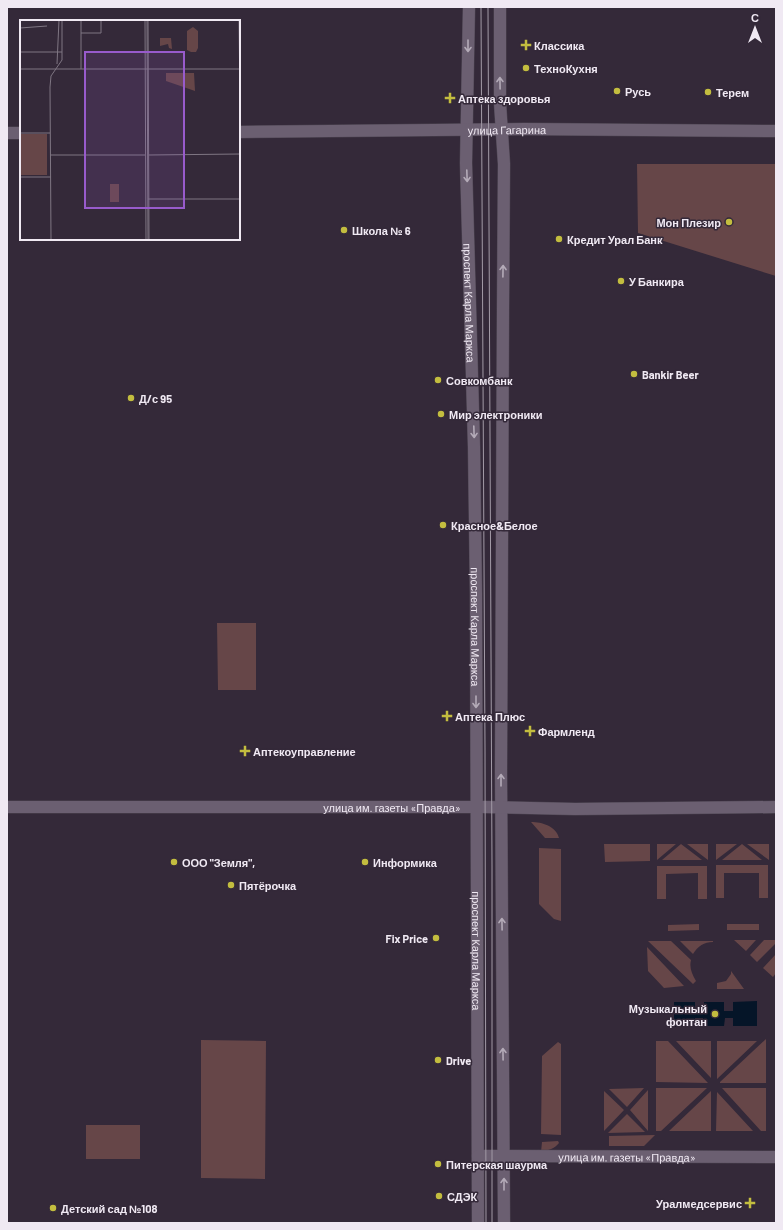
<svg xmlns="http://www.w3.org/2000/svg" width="783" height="1230" font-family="Barlow,sans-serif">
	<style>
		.green { fill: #664648 }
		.water { fill: #051528 }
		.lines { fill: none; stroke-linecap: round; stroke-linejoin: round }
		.secondary-casing { stroke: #4e4653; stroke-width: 13 }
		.secondary { stroke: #6b5f71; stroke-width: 12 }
		.tram { stroke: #a39ba7; stroke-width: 1 }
		.oneway { stroke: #b4abb8 }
		.poi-dot { fill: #c3bd3f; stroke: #342939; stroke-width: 1.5 }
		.labels { text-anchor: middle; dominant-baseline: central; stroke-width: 3; stroke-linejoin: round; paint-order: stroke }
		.poi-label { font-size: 11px; font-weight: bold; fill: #f0e9f3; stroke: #342939; text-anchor: start }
		.street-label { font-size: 11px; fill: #f0e9f3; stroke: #342939 }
		.inset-road { fill: none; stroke: #7f7683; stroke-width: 1 }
		.view { fill: #985bcc; fill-opacity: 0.15; stroke: #985bcc; stroke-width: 2 }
		.inset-edge { fill: none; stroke: #f0e9f3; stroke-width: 2 }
	</style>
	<rect width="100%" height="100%" fill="#342939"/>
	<path class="green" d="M637 164H776V276L638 233Z
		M217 623H256V690H218Z
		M531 822C542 822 556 826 559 838H545Z
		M604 844H650V861L605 862Z
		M657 844H676L657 860Z
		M681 844 702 860H662Z
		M687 844H708V860Z
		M716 844H737L716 860Z
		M742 844 762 860H722Z
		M747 844H769V860Z
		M539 848 561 849V921L554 919 539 904Z
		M716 865H768V898H759V873H724V898H716Z
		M657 866H707V899H698V873L666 874V899H657Z
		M699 924V930L668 931V925Z
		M727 924H759V930H727Z
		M734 940H756L746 951Z
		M764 940H776V943L757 962 750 955Z
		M648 941H671L691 960C689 968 692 974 696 981L693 984Z
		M680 941H713V942C704 942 698 946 693 954Z
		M647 947 684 986 664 988 648 971Z
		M776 954V973L773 977 763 968Z
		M731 971 744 989H717V983L726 981 731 974Z
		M766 1039V1083H720V1082Z
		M201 1040 266 1041 265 1179 201 1178Z
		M656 1041H668L708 1083 656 1082Z
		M676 1041H711V1078Z
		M717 1041H757L717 1079Z
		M558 1042 561 1044V1135L541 1134 542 1056Z
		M644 1088 627 1107 609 1089Z
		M656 1088H707L661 1131H656Z
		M722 1088H766V1131H761Z
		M648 1090V1131L630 1110Z
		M604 1091 624 1110 604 1131Z
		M711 1091V1131H669Z
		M717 1092 753 1131H716Z
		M627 1114 645 1132 608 1133Z
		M86 1125H140V1159H86Z
		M655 1135 644 1146H609V1136Z
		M558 1141 559 1143C554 1149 549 1150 541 1152L542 1142Z"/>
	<path class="water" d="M757 1001V1026H733V1018H725L724 1026H704L703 1018H695V1026L674 1027V1002H695V1011H704V1002H724V1011H733V1002Z"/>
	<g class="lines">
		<g class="secondary-casing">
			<g id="secondary">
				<path id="s1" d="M469 7 466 163 474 447 476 593 478 1223"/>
				<path d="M500 7V103L504 164 503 310 501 772 504 1223"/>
				<path id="s2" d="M239 132 524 129 776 131"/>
				<path d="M7 133H21"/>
				<path id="s3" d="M7 807H485L575 809 776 807"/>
				<path id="s4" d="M478 1156 776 1157"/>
			</g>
		</g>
		<use href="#secondary" class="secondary"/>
		<path class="tram" d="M481 7 485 748 486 1223
			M488 7 492 866V1223"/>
	</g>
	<defs><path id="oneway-shaft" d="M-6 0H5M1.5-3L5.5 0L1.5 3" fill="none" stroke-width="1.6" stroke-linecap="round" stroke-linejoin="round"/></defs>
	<g class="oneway">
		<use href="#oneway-shaft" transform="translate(468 46) rotate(90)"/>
		<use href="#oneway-shaft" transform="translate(500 83) rotate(-91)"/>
		<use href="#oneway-shaft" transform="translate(467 176) rotate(88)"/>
		<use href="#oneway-shaft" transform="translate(503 271) rotate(-89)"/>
		<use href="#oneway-shaft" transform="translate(474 432) rotate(88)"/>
		<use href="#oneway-shaft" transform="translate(476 702) rotate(90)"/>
		<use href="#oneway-shaft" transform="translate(501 780) rotate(-90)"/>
		<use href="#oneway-shaft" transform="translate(502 924) rotate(-91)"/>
		<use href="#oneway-shaft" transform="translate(503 1054) rotate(-91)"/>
		<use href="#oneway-shaft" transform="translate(504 1184) rotate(-90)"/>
	</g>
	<g class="poi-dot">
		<path d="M524 39h4v4h4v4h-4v4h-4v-4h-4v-4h4z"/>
		<circle cx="526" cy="68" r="4"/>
		<circle cx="617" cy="91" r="4"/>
		<circle cx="708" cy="92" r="4"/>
		<path d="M448 92h4v4h4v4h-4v4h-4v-4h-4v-4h4z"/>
		<circle cx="729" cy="222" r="4"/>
		<circle cx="344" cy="230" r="4"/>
		<circle cx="559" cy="239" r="4"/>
		<circle cx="621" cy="281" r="4"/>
		<circle cx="634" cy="374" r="4"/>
		<circle cx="438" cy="380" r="4"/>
		<circle cx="131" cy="398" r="4"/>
		<circle cx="441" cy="414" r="4"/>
		<circle cx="443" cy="525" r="4"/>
		<path d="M445 710h4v4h4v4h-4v4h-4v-4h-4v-4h4z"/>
		<path d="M528 725h4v4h4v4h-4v4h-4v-4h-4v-4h4z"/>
		<path d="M243 745h4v4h4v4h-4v4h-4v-4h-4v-4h4z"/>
		<circle cx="174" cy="862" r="4"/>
		<circle cx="365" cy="862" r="4"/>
		<circle cx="231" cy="885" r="4"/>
		<circle cx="436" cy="938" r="4"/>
		<circle cx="715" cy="1014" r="4"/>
		<circle cx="438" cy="1060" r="4"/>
		<circle cx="438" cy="1164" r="4"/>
		<circle cx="439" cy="1196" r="4"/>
		<path d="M748 1197h4v4h4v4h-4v4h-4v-4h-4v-4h4z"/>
		<circle cx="53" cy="1208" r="4"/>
	</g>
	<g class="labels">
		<g class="poi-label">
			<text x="534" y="45">Классика</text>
			<text x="534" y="68">ТехноКухня</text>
			<text x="625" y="91">Русь</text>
			<text x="716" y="92">Терем</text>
			<text x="458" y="98">Аптека здоровья</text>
			<text x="721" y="222" text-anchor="end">Мон Плезир</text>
			<text x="352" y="230">Школа № 6</text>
			<text x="567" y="239">Кредит Урал Банк</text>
			<text x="629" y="281">У Банкира</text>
			<text x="642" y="374">Bankir Beer</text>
			<text x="446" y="380">Совкомбанк</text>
			<text x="139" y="398">Д/с 95</text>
			<text x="449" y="414">Мир электроники</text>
			<text x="451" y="525">Красное&amp;Белое</text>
			<text x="455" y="716">Аптека Плюс</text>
			<text x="538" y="731">Фармленд</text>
			<text x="253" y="751">Аптекоуправление</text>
			<text x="182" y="862">ООО "Земля",</text>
			<text x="373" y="862">Информика</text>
			<text x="239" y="885">Пятёрочка</text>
			<text x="428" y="938" text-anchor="end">Fix Price</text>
			<text x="707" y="1008" text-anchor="end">Музыкальный<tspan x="707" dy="13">фонтан</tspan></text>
			<text x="446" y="1060">Drive</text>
			<text x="446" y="1164">Питерская шаурма</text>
			<text x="447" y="1196">СДЭК</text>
			<text x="742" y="1203" text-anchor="end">Уралмедсервис</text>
			<text x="61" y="1208">Детский сад №108</text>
		</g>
		<g class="street-label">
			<text stroke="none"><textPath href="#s2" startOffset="268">улица Гагарина</textPath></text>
			<text stroke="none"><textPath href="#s1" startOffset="296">проспект Карла Маркса</textPath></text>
			<text stroke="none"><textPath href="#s1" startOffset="620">проспект Карла Маркса</textPath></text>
			<text stroke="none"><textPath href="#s3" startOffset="385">улица им. газеты «Правда»</textPath></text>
			<text stroke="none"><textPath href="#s1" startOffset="944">проспект Карла Маркса</textPath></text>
			<text stroke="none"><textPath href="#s4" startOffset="149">улица им. газеты «Правда»</textPath></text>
		</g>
	</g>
	<g transform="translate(20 20)">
		<rect width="220" height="220" fill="#342939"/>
		<path d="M173 7 178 11V28L176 32H171L167 30V11ZM140 18H151L152 29 149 28 148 24 140 26ZM146 53H174L175 71 146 61ZM0 114H27V155H0ZM90 164H99V182H90Z" fill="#664648"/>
		<path class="inset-road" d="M61 0V13M125 0 126 220M127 0 128 220M128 0 129 220M219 0 220 80M0 8 27 6M0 32H42M37 44 39 0M0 49H220M61 49V13H81V0M0 113H30M30 135H125M129 135 220 134M0 157H31M128 179H220M31 220 30 67 31 56 42 40V0"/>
		<path class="view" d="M65 32H164V188H65Z"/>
		<rect width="220" height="220" class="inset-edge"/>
	</g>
	<rect width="783" height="1230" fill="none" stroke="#f0e9f3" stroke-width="16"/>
	<g transform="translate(755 28)" stroke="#342939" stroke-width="3" paint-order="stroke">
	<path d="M0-3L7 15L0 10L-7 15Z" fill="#f0e9f3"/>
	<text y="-6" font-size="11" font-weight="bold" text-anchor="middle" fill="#f0e9f3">С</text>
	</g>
</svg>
